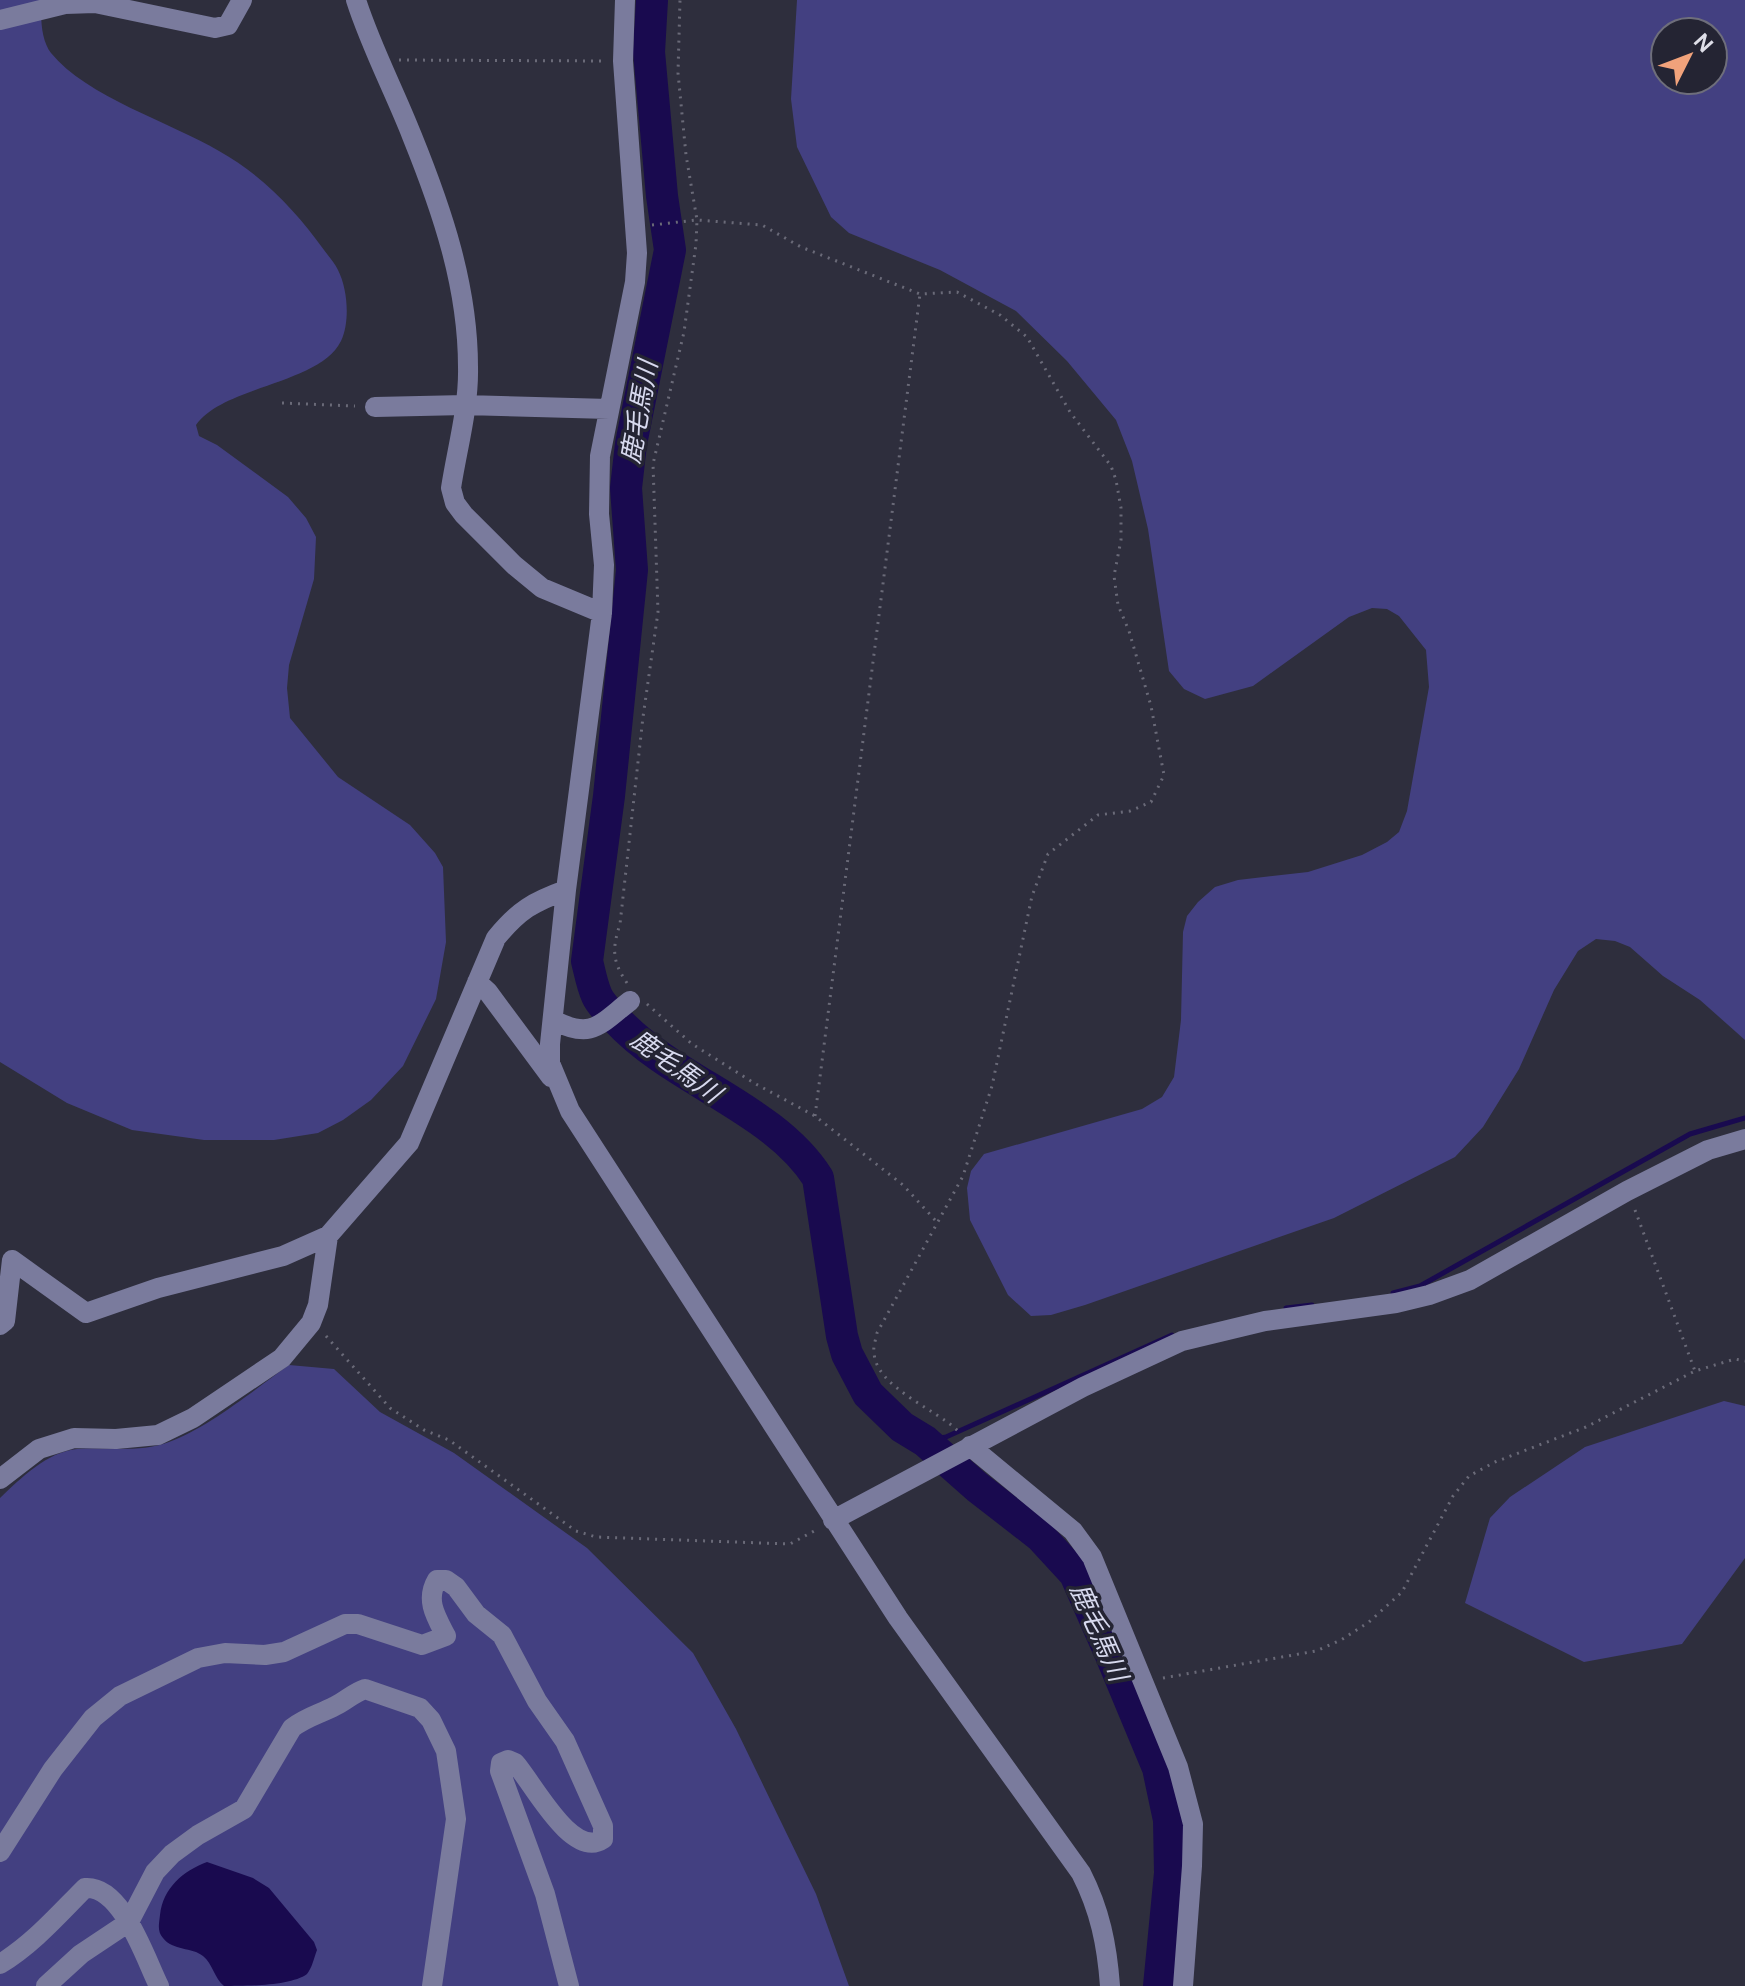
<svg xmlns="http://www.w3.org/2000/svg" width="1745" height="1986" font-family="'DM Sans','Noto Sans JP',sans-serif">
	<style>
		.green { fill: #434081; fill-rule: evenodd }
		.water { fill: #190a4f }
		.lines { fill: none; stroke-linecap: round; stroke-linejoin: round }
		.stream { stroke: #190a4f; stroke-width: 5 }
		.river { stroke: #190a4f; stroke-width: 32 }
		.path { stroke: #6a6a78; stroke-width: 3; stroke-dasharray: 2 6; stroke-linecap: butt }
		.minor { stroke: #7a7b9d; stroke-width: 20 }
		.labels { text-anchor: middle; dominant-baseline: central; stroke-width: 7; stroke-linejoin: round; paint-order: stroke }
		.water-label { font-size: 26px; font-style: italic; fill: #d7d9ee; stroke: #242433 }
	</style>
	<rect width="100%" height="100%" fill="#2e2e3d"/>
	<path class="green" d="M0 0H42C40 16 41 40 51 53 87 97 170 122 219 151 262 175 296 211 324 250 329 257 335 263 338 270 348 290 350 322 341 341 320 384 223 386 196 425L199 436 217 445 288 497 306 518 316 537 314 579 289 665 287 688 290 718 338 777 410 825 435 853 443 867 446 942 436 999 403 1066 371 1100 343 1120 318 1133 274 1140H204L132 1130 67 1103 0 1062Z
		M797 0H1745V1040L1700 1000 1663 976 1630 947 1615 941 1596 939 1578 951 1554 990 1519 1069 1483 1127 1455 1157 1334 1218 1085 1305 1051 1315 1031 1316 1008 1295 970 1220 967 1188 971 1171 984 1154 1142 1109 1162 1097 1174 1077 1181 1020 1183 932 1187 916 1198 902 1215 887 1238 880 1308 872 1362 855 1387 842 1399 832 1407 811 1429 687 1426 650 1399 616 1387 609 1372 608 1349 617 1253 686 1205 699 1184 689 1169 671 1148 529 1132 461 1116 420 1067 361 1016 311 940 270 849 233 831 217 797 147 791 99ZM1665 32H1713V80H1665Z
		M289 1365 334 1369 380 1412 454 1453 587 1548 693 1653 736 1729 816 1894 849 1986H0V1498C21 1478 47 1452 77 1449 107 1447 140 1453 169 1442 208 1428 255 1389 289 1365Z
		M1724 1401 1745 1406V1558L1682 1644 1584 1662 1465 1603 1490 1518 1510 1497 1585 1447Z"/>
	<path class="water" d="M207 1862 253 1878 269 1888 314 1942 317 1950C314 1958 312 1968 307 1974 291 1986 246 1986 224 1986 214 1978 213 1964 203 1956 192 1947 173 1951 163 1938 157 1931 159 1924 160 1915 163 1888 183 1871 207 1862Z"/>
	<g class="lines">
		<path class="stream" d="M1393 1293 1420 1286 1690 1134 1745 1118
			M1286 1308 1312 1305
			M925 1441 946 1437 1172 1335"/>
		<path class="river" d="M652 0 649 52 662 196 670 250 631 444 626 488 632 570 609 796 587 961C590 973 592 985 597 996 601 1005 610 1013 617 1020 673 1081 774 1108 818 1178L842 1336 847 1354 868 1394 902 1427 925 1441 977 1487 1040 1536 1075 1574 1110 1653 1158 1768 1169 1820 1170 1873 1159 1986"/>
		<path class="path" d="M399 60 603 61
			M652 225 697 220 762 225 801 247 920 294 957 292 1000 315 1027 337 1070 412 1111 466 1116 480 1121 508V540L1114 576 1118 605 1129 631 1151 706 1164 775 1151 802 1130 811 1098 815 1048 854 1032 896 992 1086 963 1176 877 1333C876 1339 873 1346 874 1352 875 1387 936 1409 958 1431
			M282 403 355 406
			M627 983C612 961 612 949 620 924L643 717 658 612 653 464 684 332 696 244 697 220 686 155 678 73 680 0
			M647 1004 692 1044 754 1083 815 1116 903 1185 936 1221
			M815 1116 920 294
			M1635 1210 1695 1371
			M326 1336 390 1408 424 1430 449 1440 576 1531 596 1537 790 1544 816 1530
			M1163 1678 1316 1651 1341 1640 1369 1622 1402 1592 1453 1496 1469 1476 1495 1462 1586 1427 1695 1371 1735 1359 1745 1361"/>
		<path class="minor" d="M356 0C371 47 394 90 412 136 442 210 468 286 468 367 469 407 457 449 451 488L455 503 464 515 514 565 542 588 602 613
			M625 0 623 61 637 253 635 282 600 456 599 514 604 565 602 613 566 890 550 1044V1063L570 1111 898 1618 1081 1873C1100 1910 1107 1945 1110 1986
			M0 20 65 4 95 3 215 28 228 25 242 0
			M375 407 465 405 609 409
			M477 982 488 992 551 1077
			M553 1020C592 1040 599 1025 630 1001
			M0 1325 5 1321 12 1260 86 1313 158 1288 283 1256 328 1236 409 1143 496 938C519 910 533 902 566 890
			M970 1446 1073 1531 1092 1557 1178 1767 1193 1824 1192 1866 1183 1986
			M0 1479 39 1449 74 1438 116 1439 158 1435 193 1418 282 1358 311 1323 318 1305 328 1236
			M833 1520 1083 1387 1182 1341 1265 1321 1396 1303 1429 1295 1470 1280 1627 1191 1708 1150 1745 1139
			M0 1852 53 1769 93 1718 120 1696 198 1658 225 1653 265 1655 284 1652 345 1624H358L422 1645 446 1636C436 1617 425 1600 437 1580H446L456 1587 476 1614 502 1635 537 1701 565 1741 603 1826V1839C572 1860 533 1783 515 1763L508 1760 501 1763 500 1771 545 1894 569 1986
			M0 1964C33 1944 58 1915 85 1888 122 1885 145 1958 159 1986
			M46 1986 81 1954 129 1922 155 1872 172 1854 198 1835 244 1809 292 1728C306 1717 320 1714 335 1706 346 1701 353 1693 365 1689L420 1708 431 1720 446 1751 456 1819 432 1986"/>
	</g>
	<g class="labels">
		<g class="water-label">
			<text transform="translate(639 412) rotate(-80)">鹿毛馬川</text>
			<text transform="translate(676 1066) rotate(36)">鹿毛馬川</text>
			<text transform="translate(1099 1632) rotate(66)">鹿毛馬川</text>
		</g>
	</g>
	<g transform="translate(1689 56) rotate(48)"><circle r="38" fill="#242433" stroke="#6e6e7b" stroke-width="2"/>
	<path d="M0-6L14 30L0 20L-14 30Z" fill="#f1a27b"/>
	<text y="-12" font-size="22" font-weight="bold" text-anchor="middle" fill="#dedee8">N</text>
	</g>
</svg>
